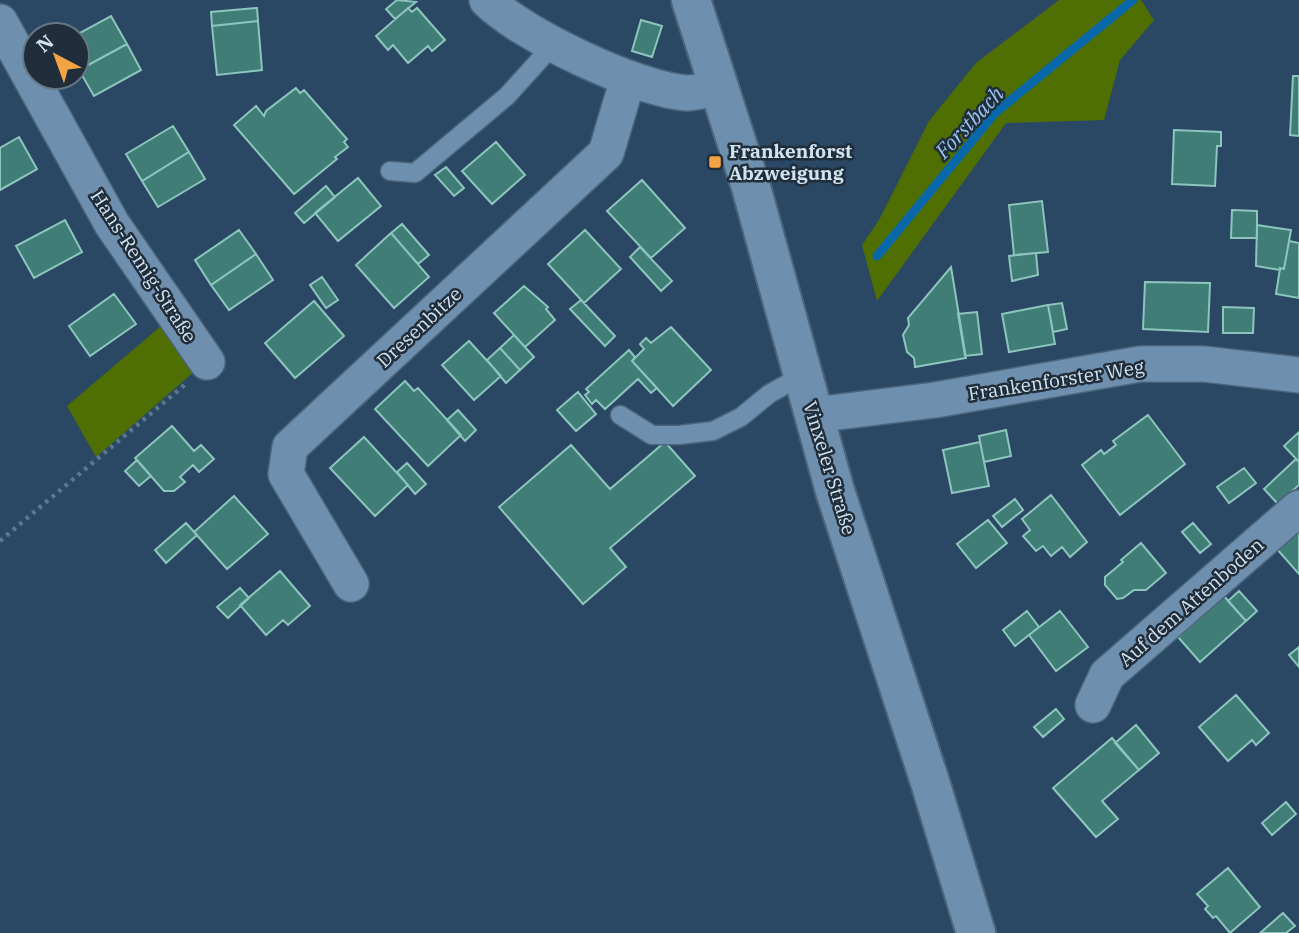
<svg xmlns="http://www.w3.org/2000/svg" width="1299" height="933" font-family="'IBM Plex Serif',serif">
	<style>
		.green { fill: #4f6f03 }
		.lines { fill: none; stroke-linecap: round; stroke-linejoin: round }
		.stream { stroke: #0868aa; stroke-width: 9 }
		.building { fill: #407d77; stroke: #8dc5be; stroke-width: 2 }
		.service-casing { stroke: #4a647b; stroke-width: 21 }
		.minor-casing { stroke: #4a647b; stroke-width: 38 }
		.secondary-casing { stroke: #4a647b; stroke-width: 42 }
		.path { stroke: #5c778e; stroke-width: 4.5; stroke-dasharray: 3.5 5; stroke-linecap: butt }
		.service { stroke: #6f8fae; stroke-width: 18 }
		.minor { stroke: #6f8fae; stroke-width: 35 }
		.secondary { stroke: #6f8fae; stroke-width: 38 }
		.poi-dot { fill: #f4a344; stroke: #202d3a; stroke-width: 2.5 }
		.labels { text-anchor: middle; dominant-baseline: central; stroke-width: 5; stroke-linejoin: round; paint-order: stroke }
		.poi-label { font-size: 19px; font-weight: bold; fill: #d1e3f3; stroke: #202d3a; text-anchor: start }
		.street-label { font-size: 19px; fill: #d1e3f3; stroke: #202d3a }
		.water-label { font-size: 21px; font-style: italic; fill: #98c5f0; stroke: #202d3a }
	</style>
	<rect width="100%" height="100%" fill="#2a4863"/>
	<path class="green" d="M1059 0H1141L1154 20 1120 60 1104 120 1006 123 877 301 862 245 879 220 929 121 976 63Z
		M161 326 196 370 96 457 67 406Z"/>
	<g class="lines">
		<path class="stream" d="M877 256 995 113 1133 0"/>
	</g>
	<path class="building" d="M397 0 416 2 395 19 386 9Z
		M257 8 258 21 212 26 211 12Z
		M408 8 412 12 417 8 445 40 432 51 428 46 408 63 393 45 388 50 376 36Z
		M111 16 127 44 79 70 76 35Z
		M641 20 662 26 652 57 632 51Z
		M258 21 262 70 217 75 212 26Z
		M127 44 141 70 94 96 79 70Z
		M1293 76H1299V136L1290 135Z
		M296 88 300 93 304 90 347 139 344 142 348 147 335 157 337 159 294 194 234 125 256 106 264 116 266 111Z
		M173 126 189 152 142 181 126 154Z
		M1174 130 1221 132V146H1217L1215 186 1172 184Z
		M19 137 37 169 0 190V148Z
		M496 142 525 175 492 204 462 171Z
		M189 152 205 179 158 207 142 181Z
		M446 167 464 188 454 196 435 175Z
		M358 178 381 206 338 241 315 213Z
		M642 180 685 228 651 258 607 211Z
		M326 186 335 197 304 223 295 213Z
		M1042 201 1048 252 1014 255 1009 205Z
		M1232 210 1257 211V238H1231Z
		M65 220 82 252 34 278 16 246Z
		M402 224 429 255 418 264 391 233Z
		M1257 225 1291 230 1284 269 1280 268V270L1256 266Z
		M239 230 256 254 211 285 195 260Z
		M585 230 621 269 584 303 548 264Z
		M391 233 429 277 394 308 356 265Z
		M1289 241 1299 243V298L1276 294 1280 268 1284 269Z
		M640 247 672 281 661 291 630 257Z
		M1036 253 1038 275 1012 281 1009 256Z
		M256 254 273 280 229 310 211 285Z
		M951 267 966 358 915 367 914 358 907 352 903 335 909 325 908 318Z
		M322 277 338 300 326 308 310 285Z
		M1145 282 1210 283 1208 332 1143 329Z
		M524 286 548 307 546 309 555 320 525 347 494 313Z
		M114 294 136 324 90 356 69 326Z
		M581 300 615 336 605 346 570 309Z
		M314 301 344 336 295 378 265 343Z
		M1062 303 1067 329 1053 332 1048 305Z
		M1048 305 1055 344 1009 352 1002 314Z
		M1223 307 1254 308 1253 333H1223Z
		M977 312 982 354 965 356 958 314Z
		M671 327 711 370 673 406 632 361 644 349 640 344 646 338 651 343Z
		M514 335 534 357 520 370 500 348Z
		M469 341 501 376 474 400 442 365Z
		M500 348 520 370 506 383 487 360Z
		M629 350 635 357 632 361 657 388 651 393 638 379 605 409 596 400 592 404 585 395 589 392 586 389Z
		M405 381 414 391 418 388 461 435 428 466 375 409Z
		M578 392 596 414 576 431 557 410Z
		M458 410 476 430 465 441 447 420Z
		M1148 415 1185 464 1120 515 1082 465 1101 450 1104 454 1116 445 1113 441Z
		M172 426 194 451 201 445 214 459 199 472 193 465 180 477 185 482 174 491H164L135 458Z
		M1006 430 1011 456 984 462 979 436Z
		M1299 432V462L1284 446Z
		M364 437 408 485 375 516 330 468Z
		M665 442 695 476 610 548 626 567 583 604 499 507 571 445 610 489Z
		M980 442 989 486 952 493 943 450Z
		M1296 459 1299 462V485L1278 504 1264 489Z
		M137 460 151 476 139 486 125 471Z
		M407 463 426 484 415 494 397 472Z
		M1244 468 1256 483 1229 503 1217 487Z
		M1051 495 1087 542 1070 557 1062 547 1051 556 1043 546 1036 551 1023 536 1030 530 1022 519Z
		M234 496 268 534 227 569 194 532Z
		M1015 499 1023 510 1002 527 993 516Z
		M988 520 1007 543 976 568 957 544Z
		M186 523 197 535 166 563 155 550Z
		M1193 523 1211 544 1200 553 1182 532Z
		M1299 528V574L1276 548Z
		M1141 543 1166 573 1146 590H1134L1123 598 1117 599 1105 585V577L1123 562 1121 560Z
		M280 571 310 606 288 625 283 620 266 635 240 605Z
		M240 588 249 598 228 618 217 607Z
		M1239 591 1257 611 1246 621 1228 601Z
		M1224 596 1246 621 1200 662 1178 637Z
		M1027 611 1039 627 1015 646 1003 630Z
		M1060 611 1088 647 1056 671 1029 635Z
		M1299 647V667L1289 655Z
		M1236 695 1269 733 1256 745 1252 740 1228 761 1199 727Z
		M1056 709 1064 719 1043 737 1034 727Z
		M1136 725 1159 753 1139 770 1115 743Z
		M1112 738 1139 770 1102 801 1118 819 1096 837 1053 788Z
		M1286 802 1296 814 1272 835 1262 823Z
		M1228 868 1260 907 1230 933 1216 916 1213 918 1205 909 1208 906 1197 894Z
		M1283 913 1295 926 1286 933H1260Z"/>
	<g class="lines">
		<g class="service-casing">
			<path id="service" d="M390 171 415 173 507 96 554 44
				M620 415 652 435H679L713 431 741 417 769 394 803 375"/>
		</g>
		<g class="minor-casing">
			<path id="minor" d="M487 0C522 35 638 90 687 93 697 93 709 89 720 88
				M0 22 112 224 207 362
				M814 415 935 400 1140 364H1204L1299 375
				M351 584 286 474 290 447 606 153 628 79
				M1093 705 1107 675 1299 508"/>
		</g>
		<g class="secondary-casing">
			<path id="secondary" d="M691 0 751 187 835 491 930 782 976 933"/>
		</g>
		<path class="path" d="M0 541 187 383"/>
		<use href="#service" class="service"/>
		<use href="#minor" class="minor"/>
		<use href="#secondary" class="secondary"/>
	</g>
	<rect class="poi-dot" x="708" y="155" width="14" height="14" rx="3.5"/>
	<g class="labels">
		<g class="poi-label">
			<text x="729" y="151">Frankenforst<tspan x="729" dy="22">Abzweigung</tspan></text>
		</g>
		<g class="street-label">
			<text transform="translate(144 266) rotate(57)">Hans-Remig-Straße</text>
			<text transform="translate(419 327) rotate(-43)">Dresenbitze</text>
			<text transform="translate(1056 380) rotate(-9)">Frankenforster Weg</text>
			<text transform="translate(830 468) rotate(73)">Vinxeler Straße</text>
			<text transform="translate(1191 602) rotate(-41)">Auf dem Attenboden</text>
		</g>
		<g class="water-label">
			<text transform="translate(969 122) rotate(-47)">Forstbach</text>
		</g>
	</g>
	<g transform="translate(56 56) rotate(319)"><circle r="33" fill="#202d3a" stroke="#677684" stroke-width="2"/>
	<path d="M0-5L12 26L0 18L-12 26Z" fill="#f4a344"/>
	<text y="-10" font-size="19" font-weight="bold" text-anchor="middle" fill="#d1e3f3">N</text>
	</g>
</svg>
